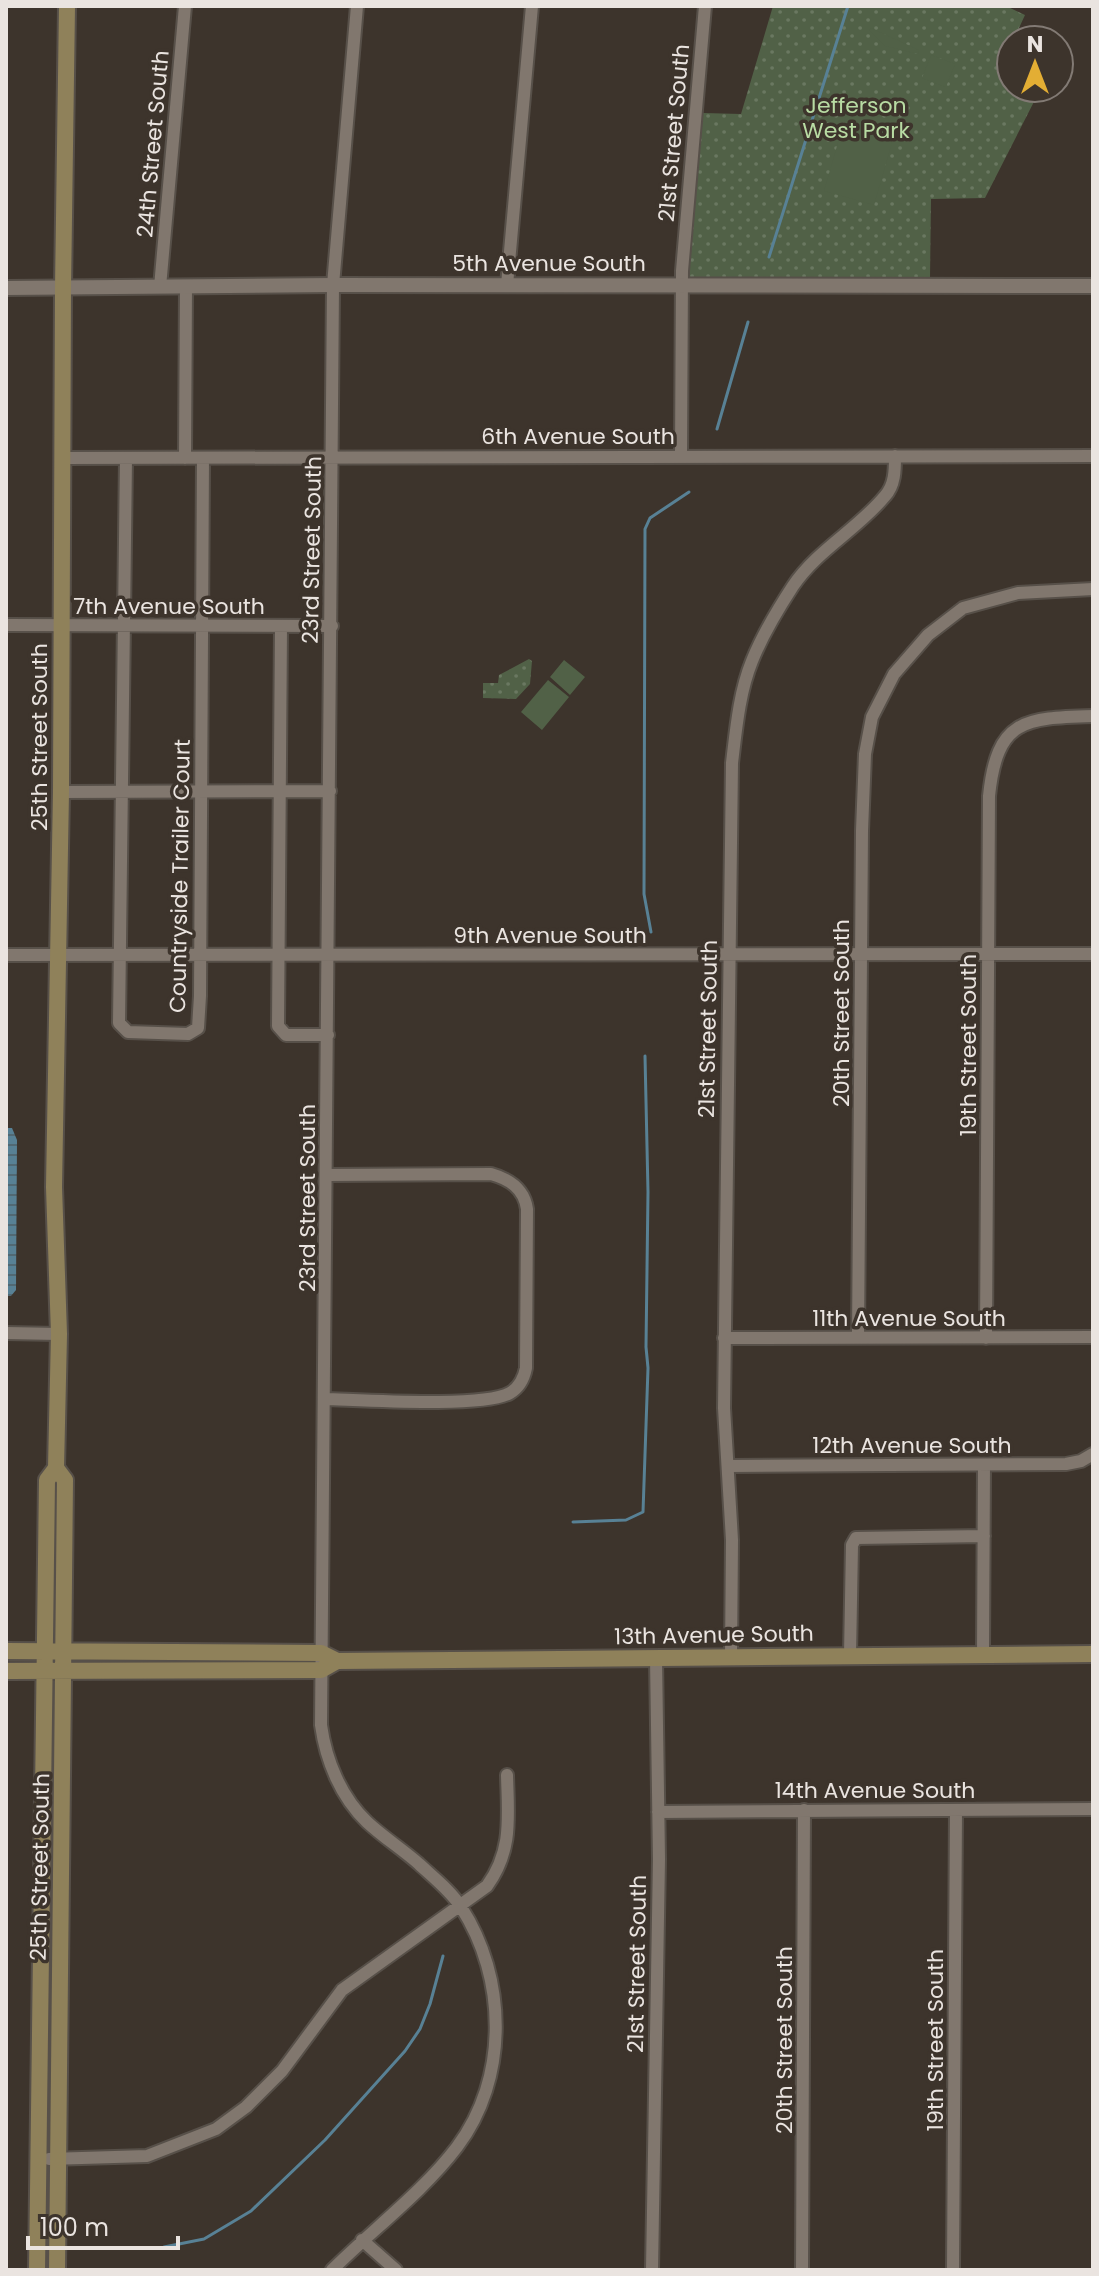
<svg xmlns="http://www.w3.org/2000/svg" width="1099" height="2276" font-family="Poppins,sans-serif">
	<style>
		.grass { fill: url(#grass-dots) }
		.garden { fill: #516147 }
		.water { fill: url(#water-rules) }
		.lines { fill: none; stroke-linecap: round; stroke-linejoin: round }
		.stream { stroke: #588195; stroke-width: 3 }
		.minor-casing { stroke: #575049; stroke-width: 16 }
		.tertiary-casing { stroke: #575049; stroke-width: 18 }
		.secondary-casing { stroke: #575049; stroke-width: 20 }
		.minor { stroke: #81776e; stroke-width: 12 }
		.tertiary { stroke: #81776e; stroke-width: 14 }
		.secondary { stroke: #8f815a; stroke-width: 16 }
		.labels { text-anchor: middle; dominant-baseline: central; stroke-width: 7; stroke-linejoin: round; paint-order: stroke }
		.park-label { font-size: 22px; fill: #b8dba3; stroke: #3d342c }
		.street-label { font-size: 22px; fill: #eae4e0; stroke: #3d342c }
	</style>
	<defs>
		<pattern id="grass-dots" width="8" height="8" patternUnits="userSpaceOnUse" patternTransform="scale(2)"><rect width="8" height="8" fill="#516147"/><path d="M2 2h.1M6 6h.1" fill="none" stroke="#6a7861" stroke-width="1.8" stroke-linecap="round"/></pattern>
		<pattern id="water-rules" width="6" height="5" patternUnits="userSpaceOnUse" patternTransform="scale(2)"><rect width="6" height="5" fill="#588195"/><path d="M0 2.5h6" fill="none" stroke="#516974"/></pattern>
	</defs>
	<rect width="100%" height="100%" fill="#3d342c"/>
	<path class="grass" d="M773 6H1006L1025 15 1001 67 1011 72V88H1041L985 198 931 199 930 278H688L703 113 741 114Z
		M529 659 532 661 530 684 516 699 483 698V683H498L499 675Z"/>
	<path class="garden" d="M871 28 919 50 918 54 885 46 869 30Z
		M931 55 955 64 946 87 922 78Z
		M848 108 898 122 874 205 824 191Z
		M564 660 585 677 570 695 550 677Z
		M548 680 569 697 542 730 521 712Z"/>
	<path class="water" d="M6 1128H12L17 1140 16 1290 11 1296H6Z"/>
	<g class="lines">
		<path class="stream" d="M769 257 848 6
			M717 429 748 322
			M651 932 644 894 645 529 650 518 689 492
			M573 1522 626 1520 643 1512 648 1368 646 1347 648 1192 645 1056
			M164 2247 204 2239 251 2211 325 2140 405 2051 420 2029 430 2004 443 1956"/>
		<g class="minor-casing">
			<path id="minor" d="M507 285 532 6
				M160 287 185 6
				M681 456 682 271 705 6
				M62 458 1093 456
				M126 458 119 1023 128 1032 188 1034 198 1028 200 996 203 458
				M185 458 186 286
				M6 625 332 626
				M281 626 278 1026 286 1035H328
				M61 792 330 791
				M6 955 1093 954
				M6 1333 59 1334
				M724 1338 1093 1337
				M858 1338 862 831 865 754 872 717 894 674 928 635 963 608 1018 593 1093 589
				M986 1338 989 796C997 719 1024 718 1093 716
				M325 1399C361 1400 484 1408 510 1393 520 1387 524 1378 526 1368L527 1209C524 1188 509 1179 491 1174L327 1175
				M729 1466 1066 1464 1081 1461 1093 1454
				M983 1654 984 1465
				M850 1655 852 1545 856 1538 984 1536
				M731 1656 732 1540 724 1408 732 763C736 730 739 693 752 661 762 636 778 609 793 586 817 550 858 529 885 496 895 485 895 470 895 456
				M658 1812 1093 1809
				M49 2159 147 2156 216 2129 246 2107 282 2071 342 1990 487 1886C513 1850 508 1817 507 1775
				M362 2240 396 2270
				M332 2270C372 2230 423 2192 457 2147 509 2078 507 1978 461 1907 451 1891 433 1877 419 1864 402 1849 383 1837 367 1822 341 1797 326 1761 321 1725L333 285 357 6
				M652 2270 659 1859 656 1658
				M802 2270 804 1810
				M953 2270 956 1810"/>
		</g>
		<g class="tertiary-casing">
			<path id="tertiary" d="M6 288 333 285 1093 286"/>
		</g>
		<g class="secondary-casing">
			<path id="secondary" d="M6 1651 321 1653 337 1661 1093 1654
				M6 1671 321 1670 337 1661
				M37 2270 47 1480 56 1468
				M57 2270 65 1480 56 1468 59 1334 54 1187 61 792 63 288 67 6"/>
		</g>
		<use href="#minor" class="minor"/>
		<use href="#tertiary" class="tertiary"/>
		<use href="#secondary" class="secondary"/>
	</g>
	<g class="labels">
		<g class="park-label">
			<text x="856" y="105">Jefferson<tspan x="856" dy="25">West Park</tspan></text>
		</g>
		<g class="street-label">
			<text transform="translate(674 133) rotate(-85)">21st Street South</text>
			<text transform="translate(153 144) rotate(-85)">24th Street South</text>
			<text x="549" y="263">5th Avenue South</text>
			<text x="578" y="436">6th Avenue South</text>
			<text transform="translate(312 550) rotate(-89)">23rd Street South</text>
			<text x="169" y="606">7th Avenue South</text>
			<text transform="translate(39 737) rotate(-90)">25th Street South</text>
			<text transform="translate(180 876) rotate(-89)">Countryside Trailer Court</text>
			<text x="550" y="935">9th Avenue South</text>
			<text transform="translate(841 1013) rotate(-90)">20th Street South</text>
			<text transform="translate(708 1029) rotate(-89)">21st Street South</text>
			<text transform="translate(968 1045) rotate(-90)">19th Street South</text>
			<text transform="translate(307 1198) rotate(-90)">23rd Street South</text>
			<text x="909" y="1318">11th Avenue South</text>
			<text x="912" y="1445">12th Avenue South</text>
			<text transform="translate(714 1635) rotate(-1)">13th Avenue South</text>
			<text x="875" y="1790">14th Avenue South</text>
			<text transform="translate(40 1867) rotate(-89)">25th Street South</text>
			<text transform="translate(637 1964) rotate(-89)">21st Street South</text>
			<text transform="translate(784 2040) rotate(-90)">20th Street South</text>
			<text transform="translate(935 2040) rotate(-90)">19th Street South</text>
		</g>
	</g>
	<rect width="1099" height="2276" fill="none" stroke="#eae4e0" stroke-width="16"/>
	<g transform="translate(1035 64)"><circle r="38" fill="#3d342c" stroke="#827a74" stroke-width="2"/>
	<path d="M0-6L14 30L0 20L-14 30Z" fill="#e3ae34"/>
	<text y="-12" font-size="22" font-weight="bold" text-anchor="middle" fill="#eae4e0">N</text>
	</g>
	<path d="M28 2236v12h150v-12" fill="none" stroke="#eae4e0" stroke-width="4"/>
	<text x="40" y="2236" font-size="24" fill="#eae4e0" stroke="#3d342c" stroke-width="6" paint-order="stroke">100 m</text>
</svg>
